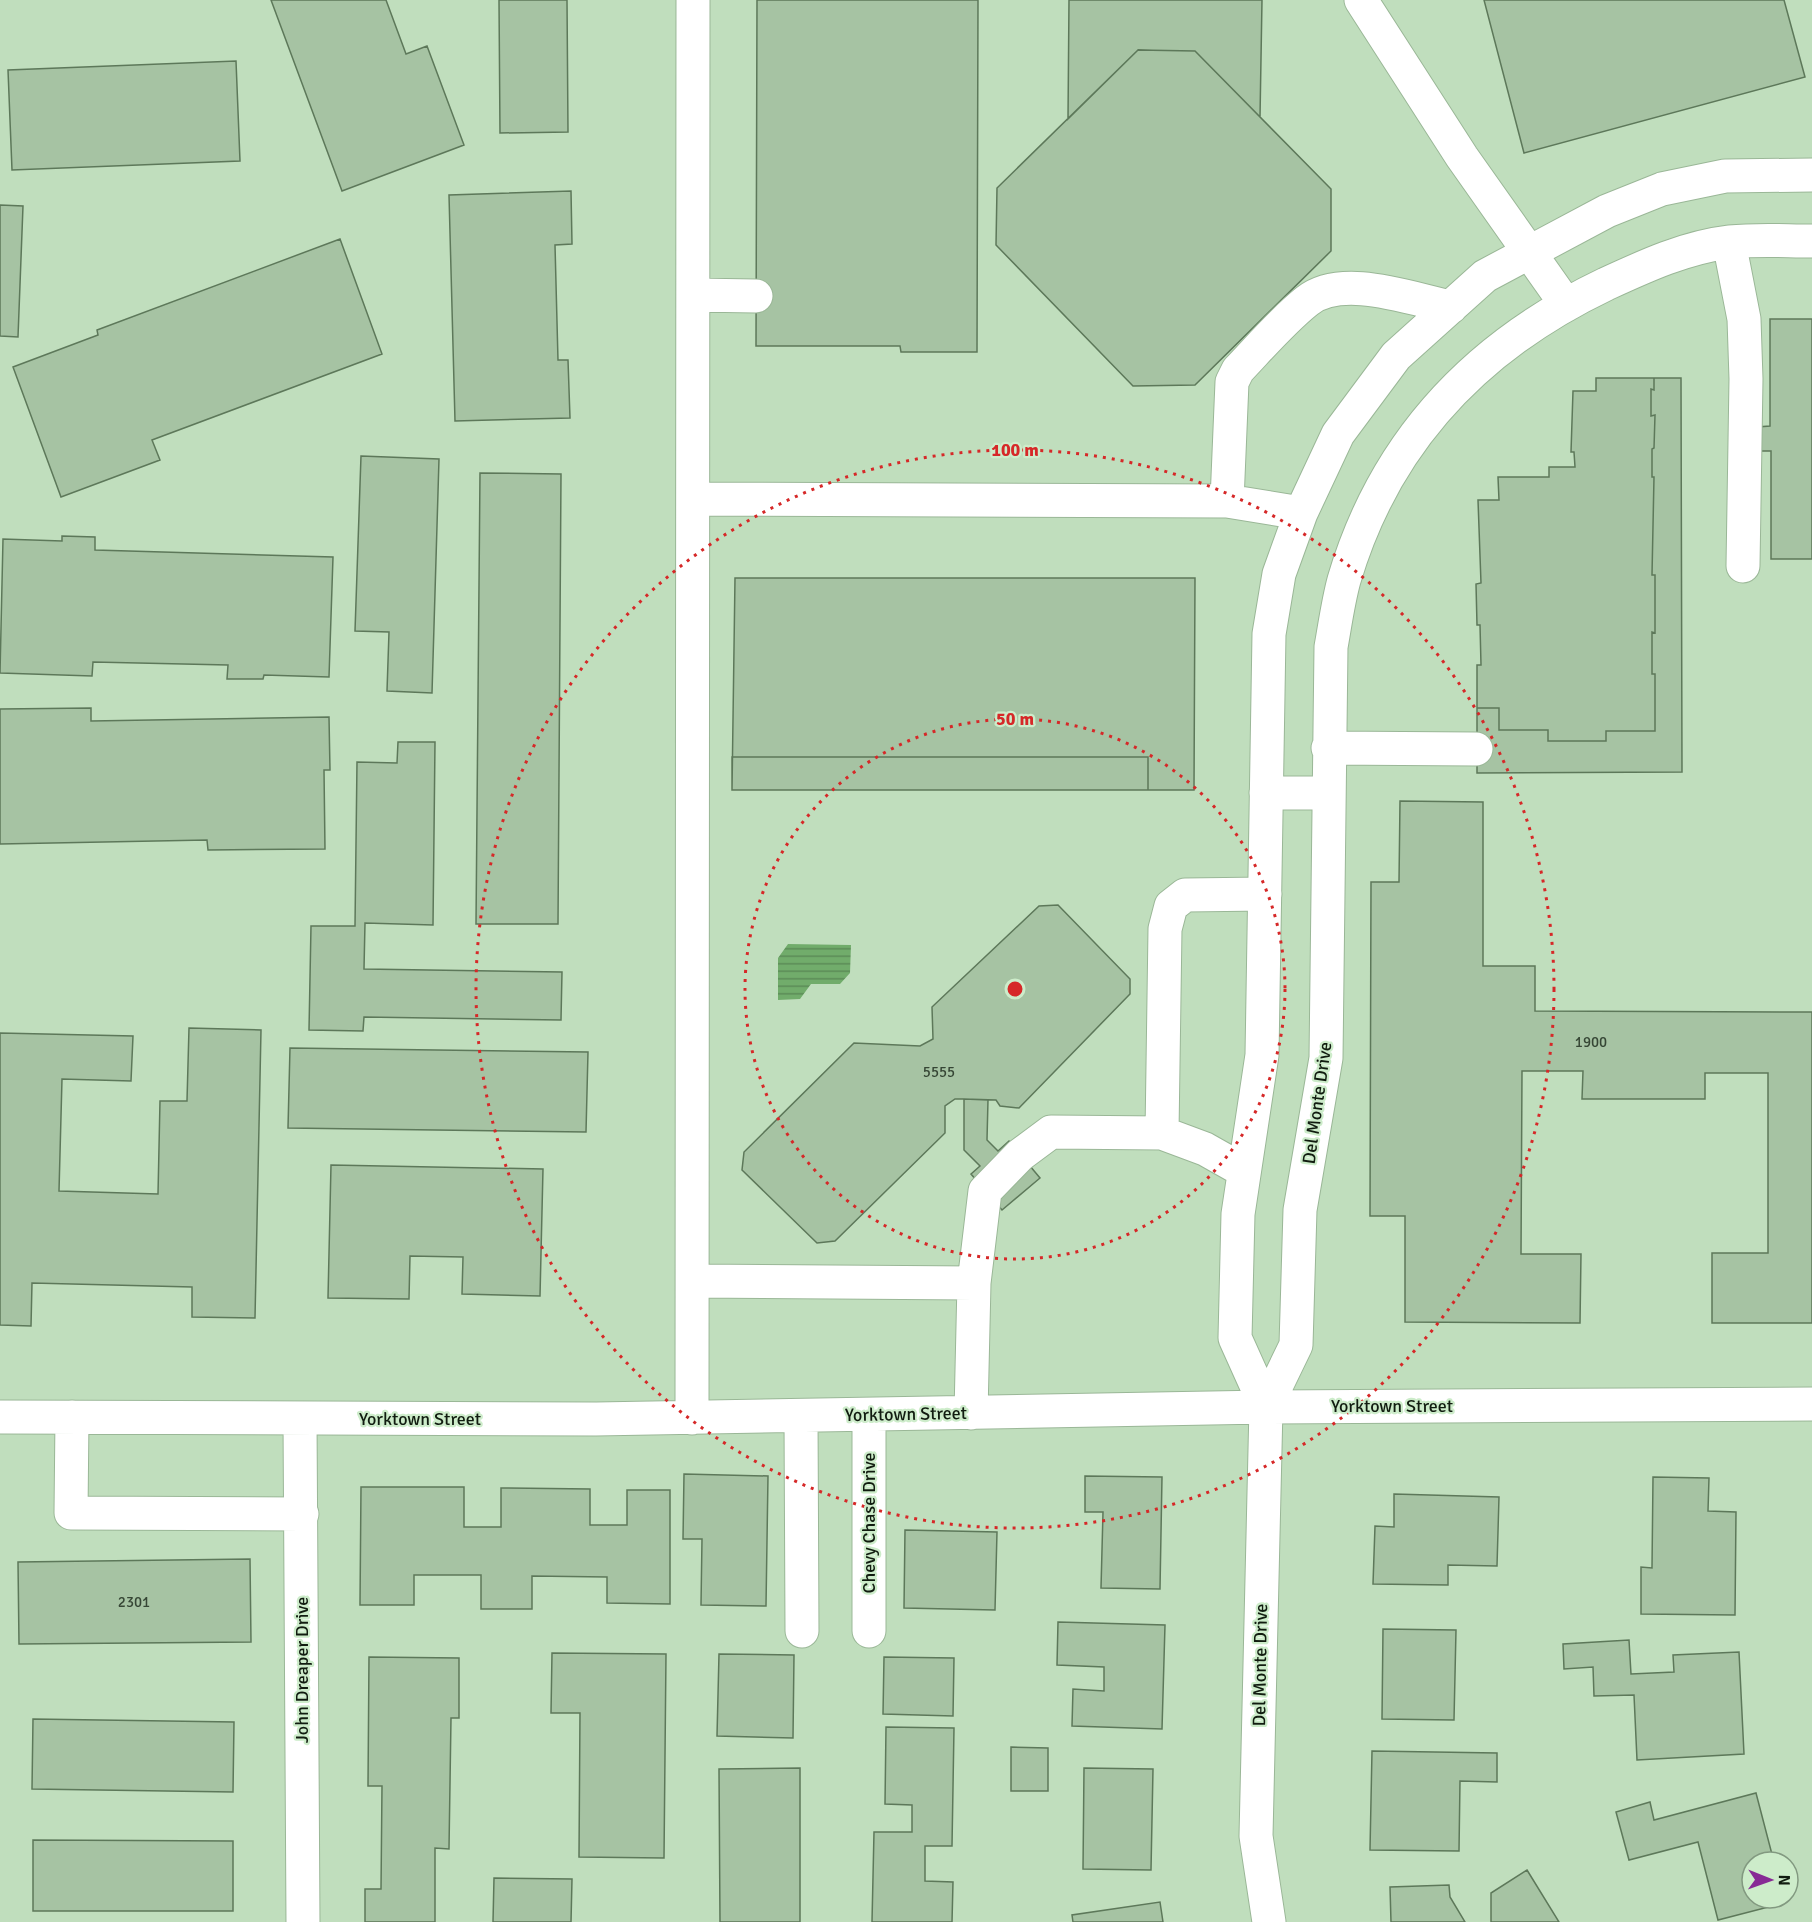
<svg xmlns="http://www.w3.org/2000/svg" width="1812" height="1922" font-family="Signika,sans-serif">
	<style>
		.water { fill: url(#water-rules) }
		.building { fill: #a6c3a3; stroke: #5d785a; stroke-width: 1.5 }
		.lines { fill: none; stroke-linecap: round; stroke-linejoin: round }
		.minor-casing { stroke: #9ab797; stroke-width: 35 }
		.minor { stroke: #fff; stroke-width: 33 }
		.ring { fill: none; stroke: #d62828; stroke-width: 3; stroke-dasharray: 3 6 }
		.labels { text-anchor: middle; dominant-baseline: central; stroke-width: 4.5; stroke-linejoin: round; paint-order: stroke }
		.number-label { font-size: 15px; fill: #364635 }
		.street-label { font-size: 18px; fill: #111c10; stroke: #cdecca }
		.centre { fill: #d62828; stroke: #cdecca; stroke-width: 3 }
		.ring-label { font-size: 18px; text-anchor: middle; font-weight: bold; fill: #d62828; stroke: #cdecca; stroke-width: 4.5; stroke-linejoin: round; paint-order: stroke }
	</style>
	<defs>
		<pattern id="water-rules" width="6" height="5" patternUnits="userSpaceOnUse" patternTransform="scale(1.5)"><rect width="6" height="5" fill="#71ac6b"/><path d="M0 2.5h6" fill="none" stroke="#5b8b57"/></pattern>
	</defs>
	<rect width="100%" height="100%" fill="#c0debd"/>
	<path class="water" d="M788 944 851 945 850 973 840 984H811L800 999 778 1000V958Z"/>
	<path class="building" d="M271 0H386L406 54 427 46 464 145 342 191Z
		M499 0H567L568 132 500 133Z
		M757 0H978L977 352H901L900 346H756Z
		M1069 0H1262L1260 117 1195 51 1138 50 1068 119Z
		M1484 0H1784L1805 77 1524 153Z
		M1138 50 1195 51 1331 189V251L1195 385 1133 386 996 245 997 188Z
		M236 61 240 161 12 170 8 70Z
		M571 191 572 244 555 245 558 360H568L570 418 455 421 449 195Z
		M0 205 23 206 18 337 0 336Z
		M340 239 382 354 152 440 160 460 61 497 13 367 98 335 97 330Z
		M1770 319H1812V559H1771V451H1757V427L1770 426Z
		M1596 378H1654V390L1651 389V416L1655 415 1654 448 1652 449V477H1654L1652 575H1655V633L1652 632V674H1655V731H1606V741H1548V730H1499V708H1477V665H1481L1480 625H1477L1476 584 1481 583 1478 500H1499L1498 477H1549V467H1575L1574 452H1571L1573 391H1596Z
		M1654 378H1681L1682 772 1477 773V708H1499V730H1548V741H1606V731H1655V674H1652V632L1655 633V575H1652L1654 477H1652V449L1654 448 1655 415 1651 416V389L1654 390Z
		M361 456 439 459 432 693 387 691 389 632 355 631Z
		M480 473 561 474 558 924H476Z
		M62 536 95 537V550L333 557 329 677 264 675 263 679H227L228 665 93 662 92 676 0 673 3 539 62 541Z
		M735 578H1195L1194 790H732Z
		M91 708V721L329 717 330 770H324L325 849 208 850 207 840 0 844V709Z
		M398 742H435L433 925 365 923 364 969 562 972 561 1020 364 1017 363 1031 309 1030 311 926H355L357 762 397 763Z
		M732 757H1148V790H732Z
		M1400 801 1483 802V966H1535V1011L1812 1012V1323H1712V1253H1768V1073H1705V1099H1582L1583 1071H1522L1521 1254H1581L1580 1323 1405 1322V1216H1370L1371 882H1399Z
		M1058 905 1130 979V994L1019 1108 1000 1106 996 1100 964 1099H955L945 1106V1133L835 1241 817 1243 742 1170 744 1152 854 1043 920 1046 933 1039 932 1007 1039 906Z
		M189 1028 261 1030 255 1318 192 1317V1287L32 1283 31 1326 0 1325V1033L133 1036 131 1081 62 1079 59 1191 158 1194 160 1101H187Z
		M290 1048 588 1052 586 1132 288 1128Z
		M964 1099 988 1100 987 1140 998 1151 1009 1141 1040 1178 1002 1210 971 1174 980 1166 964 1150Z
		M331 1165 543 1169 540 1296 462 1294 463 1257 410 1256 409 1299 328 1298Z
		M684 1474 768 1476 766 1606 701 1605 702 1539H683Z
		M1085 1476 1162 1477 1160 1589 1101 1588 1103 1512H1085Z
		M1653 1477 1709 1478 1708 1511 1736 1512 1735 1615 1641 1614V1567L1652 1568Z
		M361 1487H464V1527H501V1488L590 1489V1525H627V1490H670V1604L607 1603V1577L532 1576V1609H481V1575H414V1605H360Z
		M1394 1494 1499 1497 1497 1566 1448 1565V1585L1373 1584 1375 1526 1394 1527Z
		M905 1530 997 1532 995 1610 904 1608Z
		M250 1559 251 1642 19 1644 18 1562Z
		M1058 1622 1165 1625 1162 1729 1072 1726 1073 1689 1104 1691V1667L1057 1665Z
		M1383 1629 1456 1630 1454 1720 1382 1719Z
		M1629 1640 1631 1674 1674 1672 1673 1655 1739 1652 1744 1754 1637 1760 1634 1695 1594 1696 1593 1667 1564 1669 1563 1644Z
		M552 1653 666 1654 664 1858 579 1857 580 1713H551Z
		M719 1654 794 1655 793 1738 717 1736Z
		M369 1657 459 1658V1718H451L449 1849 435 1848V1922H365V1889H381L382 1786H368Z
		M884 1657 954 1658 953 1716 883 1714Z
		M33 1719 234 1722 233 1792 32 1789Z
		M886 1727 954 1728 952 1846H925V1881L953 1882 952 1922H872L874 1832H912V1805L885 1804Z
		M1011 1747 1048 1748V1791H1011Z
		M1372 1751 1497 1753V1782L1460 1781 1459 1851 1370 1850Z
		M800 1768V1922H720L719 1769Z
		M1084 1768 1153 1769 1151 1870 1083 1869Z
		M1756 1793 1774 1862H1752V1898H1783L1784 1903 1718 1920 1698 1842 1629 1860 1616 1812 1650 1802 1654 1820Z
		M33 1840 233 1841V1911H33Z
		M1527 1870 1559 1922H1491V1893Z
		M494 1878 572 1879 571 1922H493Z
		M1449 1885 1450 1897 1465 1922H1391L1390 1887Z
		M1160 1902 1163 1922H1073L1072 1915Z"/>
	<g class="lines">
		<g class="minor-casing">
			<path id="minor" d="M1361 0 1462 157 1565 303
				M1729 242 1744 319 1746 379 1743 566
				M694 295 756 296
				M693 499 1227 501 1301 513
				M1227 501 1232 382 1238 370C1260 347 1282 321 1307 301 1342 273 1411 299 1451 307
				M1328 748 1476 749
				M1266 793H1328
				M1162 1133 1165 929 1171 906 1185 895 1265 894
				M693 1281 974 1283
				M1266 1407 1235 1338 1238 1214 1262 1055 1269 634 1279 574 1301 513 1338 434 1396 356 1485 276 1607 211 1662 189 1725 176 1812 175
				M971 1413 974 1283 985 1191 1020 1155 1051 1132 1162 1133 1205 1149 1244 1171
				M869 1415V1631
				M801 1416 802 1631
				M0 1417 596 1419 1266 1407 1812 1404
				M72 1417 71 1513 302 1514
				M692 1418 693 0
				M300 1419 303 1922
				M1269 1922 1256 1836 1266 1407 1296 1345 1300 1210 1326 1058 1331 647C1335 625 1338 602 1344 580 1385 441 1476 346 1606 284 1645 266 1686 247 1730 242 1757 239 1785 241 1812 241"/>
		</g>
		<use href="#minor" class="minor"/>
	</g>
	<g class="ring">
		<circle cx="1015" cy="989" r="270"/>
		<circle cx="1015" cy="989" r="539"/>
	</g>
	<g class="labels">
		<g class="number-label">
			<text x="1591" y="1042">1900</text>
			<text x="939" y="1072">5555</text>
			<text x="134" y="1602">2301</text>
		</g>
		<g class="street-label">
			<text transform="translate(1317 1103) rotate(-82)">Del Monte Drive</text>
			<text x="1392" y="1406">Yorktown Street</text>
			<text transform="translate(906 1414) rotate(-1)">Yorktown Street</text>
			<text x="420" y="1419">Yorktown Street</text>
			<text transform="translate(869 1523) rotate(-90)">Chevy Chase Drive</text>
			<text transform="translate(1260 1665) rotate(-89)">Del Monte Drive</text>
			<text transform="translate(302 1670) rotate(-90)">John Dreaper Drive</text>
		</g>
	</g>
	<circle cx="1015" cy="989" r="9" class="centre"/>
	<g class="ring-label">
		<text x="1015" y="456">100 m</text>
		<text x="1015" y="725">50 m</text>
	</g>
	<g transform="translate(1770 1880) rotate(91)"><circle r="28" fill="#cdecca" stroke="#829980" stroke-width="1.5"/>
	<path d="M0-4.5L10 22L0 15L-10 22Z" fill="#872a95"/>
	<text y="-9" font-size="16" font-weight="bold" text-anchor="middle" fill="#111c10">N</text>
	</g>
</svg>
